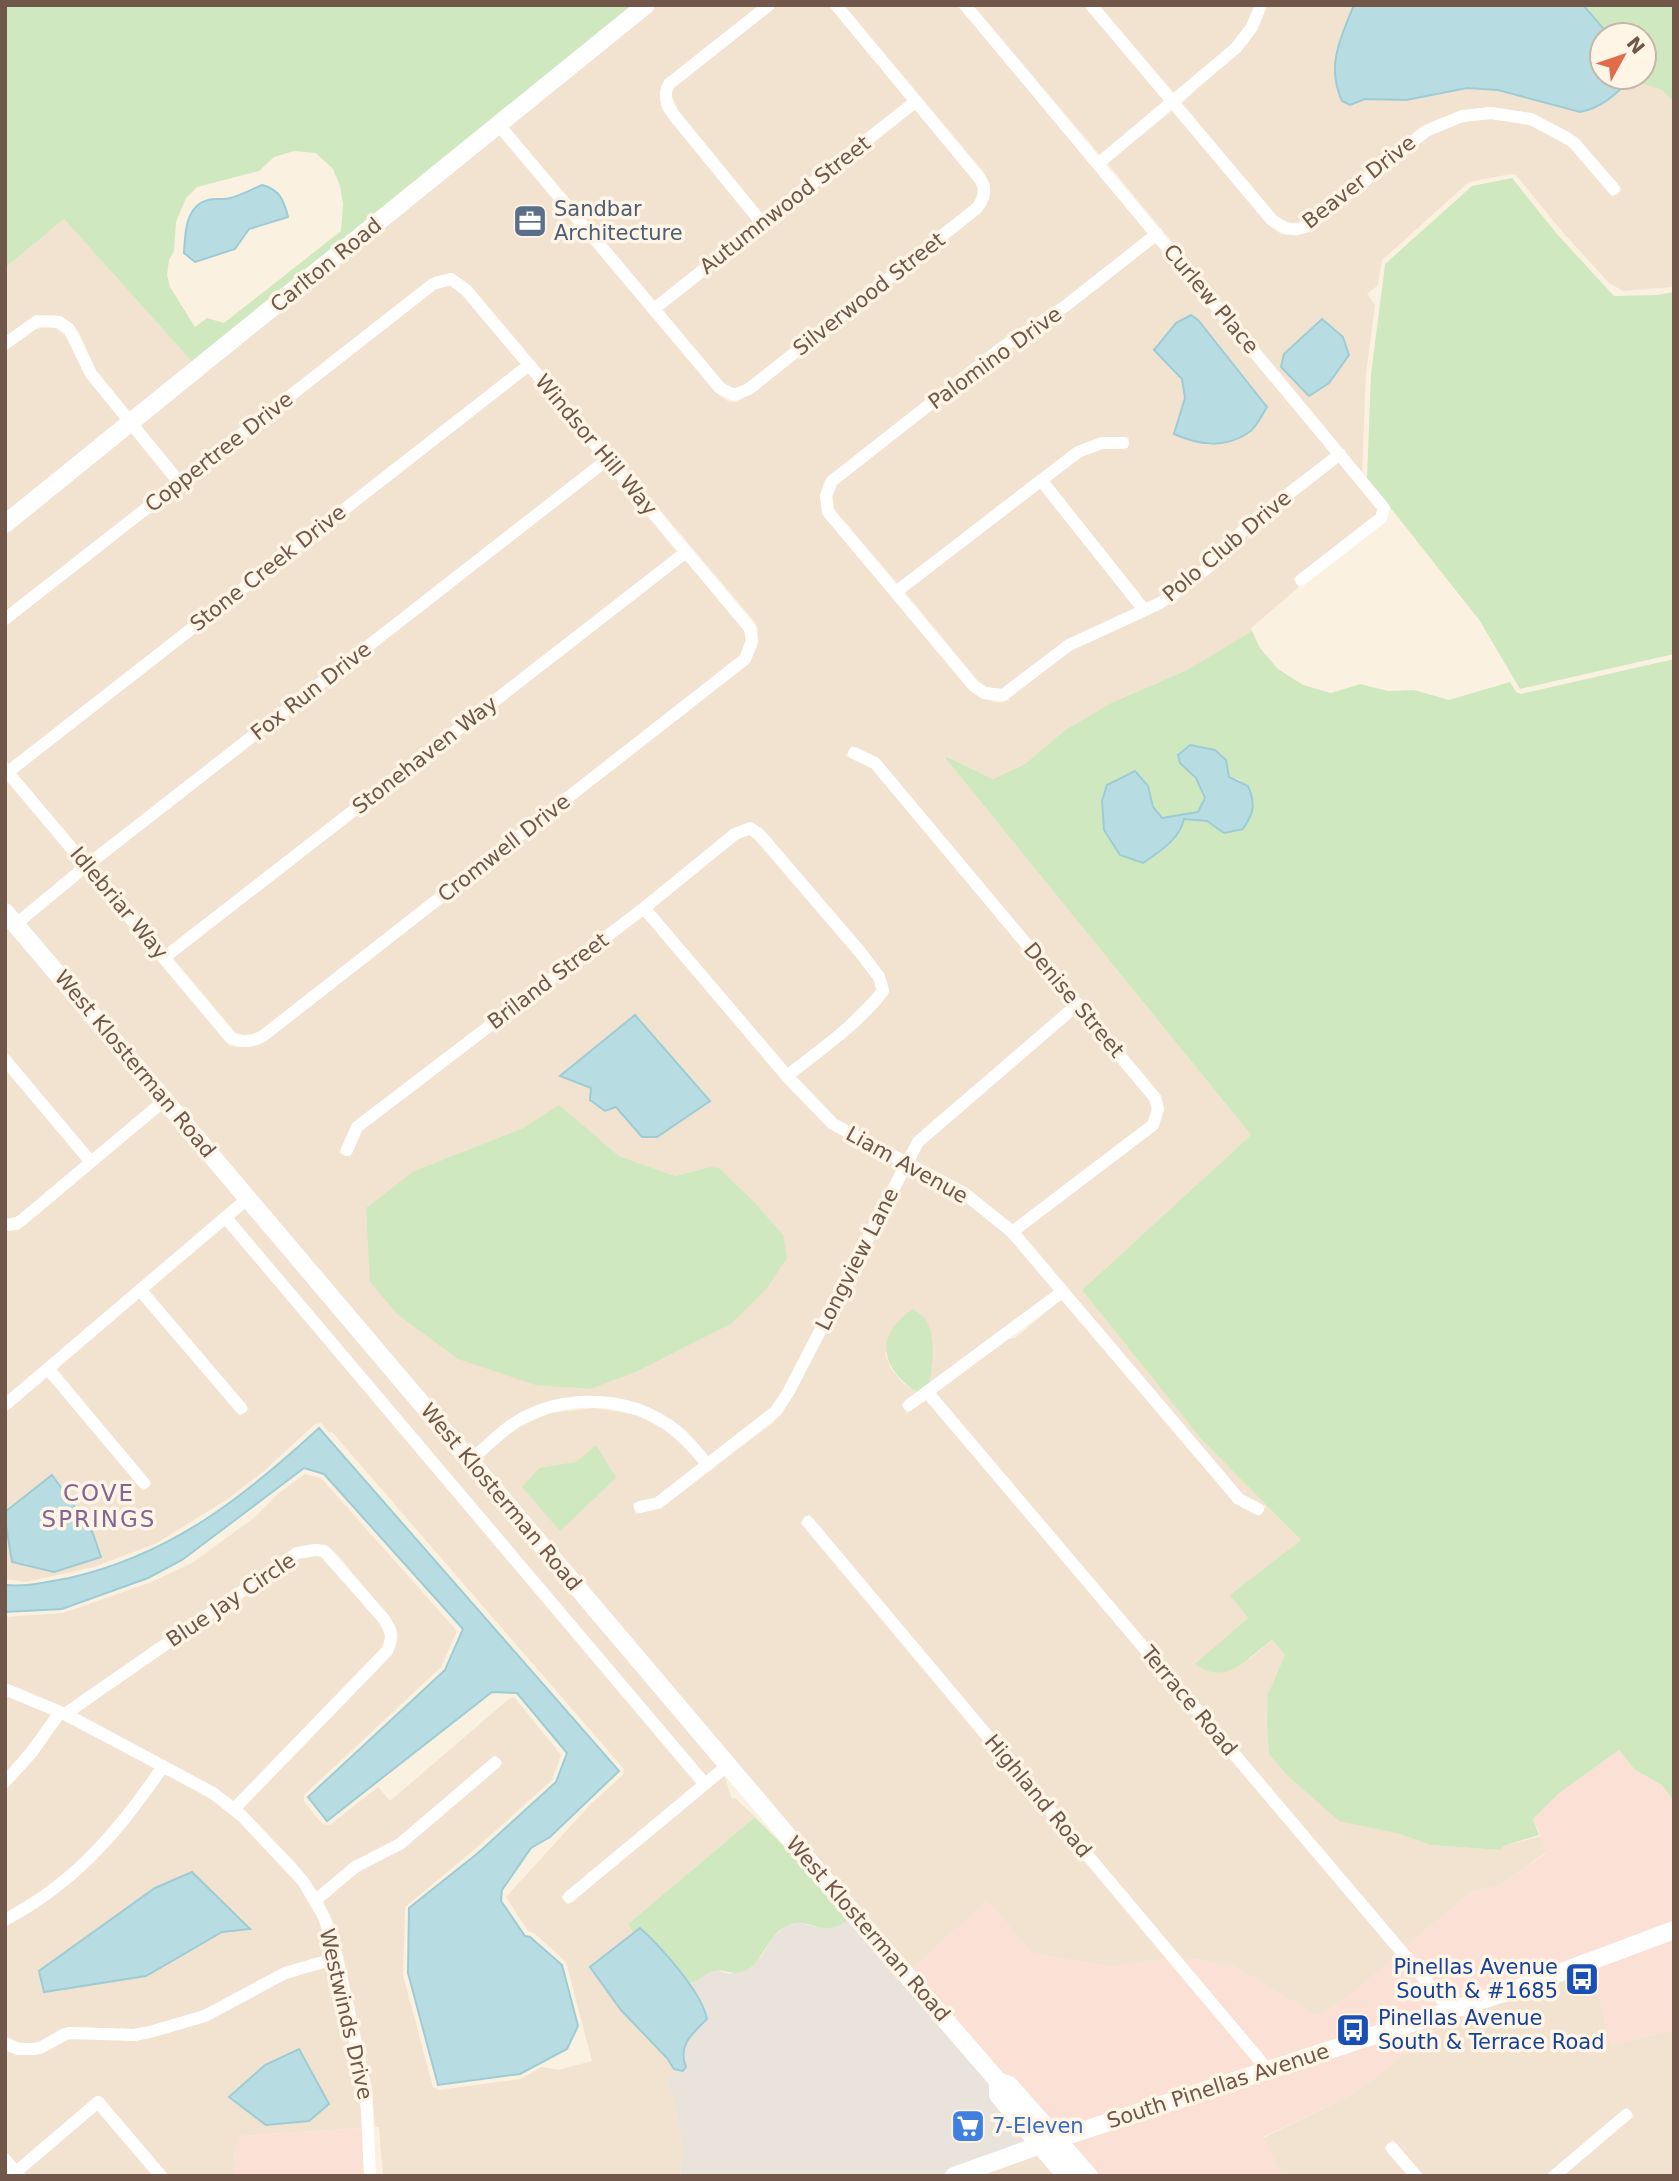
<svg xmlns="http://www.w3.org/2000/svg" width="1679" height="2181" font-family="'DejaVu Sans',sans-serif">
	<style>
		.residential { fill: #f2e2d0; fill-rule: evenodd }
		.commercial { fill: #fbe0d5 }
		.industrial { fill: #eae3dc }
		.green { fill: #d0e8c0; fill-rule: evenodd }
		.water { fill: #b7dde3; stroke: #9dccd5; stroke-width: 2 }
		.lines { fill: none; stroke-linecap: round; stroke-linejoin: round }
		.street { stroke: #fff; stroke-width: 12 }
		.secondary { stroke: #fff; stroke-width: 18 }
		.labels { text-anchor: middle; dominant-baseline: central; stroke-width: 7; stroke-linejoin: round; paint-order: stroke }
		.street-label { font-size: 21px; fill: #715749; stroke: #fef5e7 }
		.service-label { font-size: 21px; fill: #4e5e75; stroke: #fef5e7; text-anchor: start }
		.transit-label { font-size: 21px; fill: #164399; stroke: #fef5e7; text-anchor: end }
		.shop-label { font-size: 21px; fill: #366cbe; stroke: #fef5e7; text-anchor: start }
		.neighbourhood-label { font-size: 23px; letter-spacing: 2px; fill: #846594; stroke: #fef5e7 }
	</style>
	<rect width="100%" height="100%" fill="#fbf1e1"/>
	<path class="residential" d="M655 5H760L662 85 660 92 662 109 667 117 753 222 655 301 507 125Z
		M778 5H828L908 101 763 214 678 110 671 93 674 88Z
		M844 5H957L1149 233 1055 307 824 481 820 497 823 515 969 690 982 698 994 702 1001 703 1009 700V698L1072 650 1143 618 1339 462 1378 511 1377 514 1293 579 1299 587 1251 628 1252 631 1187 670 1111 703 1065 730 1025 764 993 779 947 756 946 759 1251 1135 1082 1290 1202 1440 1301 1540 1231 1595 1248 1618 1196 1664 1250 1659 1272 1640 1285 1655 1268 1694 1396 1833 1431 1845 1500 1850 1504 1846 1541 1836 1546 1852 1501 1885 1471 1892 1406 1947 936 1393 1008 1339 1015 1338 1061 1300 1234 1503 1260 1516 1266 1506 1243 1495 1021 1232 1158 1127 1164 1110 1161 1095 879 759 852 746 846 756 871 768 1070 1004 923 1129 903 1156 837 1119 795 1076 846 1037 877 1008 888 994 889 989 884 973 865 948 761 827 732 829 641 904 352 1125 339 1153 350 1157 362 1130 643 916 785 1084 828 1128 898 1166 778 1399 765 1414 709 1457 686 1431 674 1421 642 1404 622 1399H560L548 1402 529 1409 472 1452 24 925 85 874 224 1040 230 1046 237 1047 258 1045 749 664 757 647 758 628 754 621 471 286 454 274 435 276 426 282 181 475 139 423 497 133 715 392 729 402H737L752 393 980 213 989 199 990 184 983 171ZM561 1076 710 1101 615 1107 590 1100 591 1088ZM559 1106 619 1156 675 1176 710 1167 731 1324 636 1372 591 1389 414 1171 523 1128Z
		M973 5H1083L1165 102 1100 155Z
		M1099 5H1255L1247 25 1232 44 1175 94Z
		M1267 5H1354L1334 56 1365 99 1406 100 1467 88 1498 90 1580 112 1614 96 1630 80 1662 90 1674 103V287L1623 291 1609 283 1560 229 1516 175 1511 174 1469 182 1382 260 1378 285 1367 294 1375 305 1366 374 1362 472 1107 163 1172 111 1267 224 1281 234 1296 236 1312 231 1429 136 1463 122 1490 119 1529 125 1539 129 1570 147 1612 197 1622 189 1579 139 1569 132 1533 114 1492 107 1461 111 1423 126 1306 221 1297 224 1287 223 1276 215 1182 103 1249 42Z
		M915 110 977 185 978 195 973 205 746 384 734 389 725 384 662 309Z
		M64 219 194 364 132 414 96 370 79 332 63 317 54 315 37 316 28 320 5 337V268Z
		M1156 242 1332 453 1212 556 1165 594 1147 603 1049 480 1081 457 1102 449 1128 448 1129 437H1102L1075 448 898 584 834 509 832 492 836 485 1007 350 1067 312ZM1191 315 1198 320 1267 407 1250 433 1225 444 1205 445 1174 434 1185 398 1182 379Z
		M449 285 461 294 521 364 9 764 5 760V626L436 289Z
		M51 326 56 328 68 338 86 377 123 422 5 517V351L32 330Z
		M528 373 599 459 88 858 16 773Z
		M129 431 171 483 5 612V531Z
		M606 467 677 552 166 949 95 866Z
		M1039 488 1135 608 1001 690 987 687 978 681 905 592Z
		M685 560 744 631 746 642 741 656 256 1034 246 1036 236 1033 173 958Z
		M5 779 78 866 17 916 5 902Z
		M749 835 755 840 855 956 874 980 877 990 839 1028 788 1068 652 908 738 839Z
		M5 922 156 1100 92 1154 5 1050Z
		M1077 1012 1148 1097 1152 1110 1148 1122 1013 1224 967 1188 913 1161 923 1145Z
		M5 1069 83 1162 19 1216 5 1219Z
		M163 1108 240 1198 5 1398V1231Z
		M908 1172 960 1198 1008 1236 1054 1291 929 1384 932 1366 931 1336 885 1353 891 1369 903 1383 917 1392 919 1391 901 1404 907 1413 926 1400 1396 1955 1358 1990 1317 2016 1235 1967 1194 1959H1182L809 1514 800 1523 1166 1959 1111 1967 1032 1953 987 1901 910 1971 479 1460 515 1429 550 1413 594 1408 637 1415 666 1431 687 1450 700 1465 656 1498 633 1503 635 1514 661 1508 773 1423 780 1414Z
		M247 1207 719 1765 706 1776 234 1218Z
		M225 1226 696 1784 561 1897 568 1905 724 1775 732 1799 735 1798 755 1817 628 1924 634 1934 590 1967 621 2010 667 2058 676 2070 667 2083 673 2097 683 2148 680 2176H383L379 2127H375L372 2089 364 2050 342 1951 334 1924 323 1901 358 1872 410 1843 503 1763 495 1755 397 1839 352 1863 317 1891 295 1862 242 1808 391 1655 396 1645 398 1634 395 1625 338 1555 328 1546 315 1544 294 1548 65 1708 5 1683V1617L63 1613 149 1583 192 1563 255 1517 279 1493 305 1474 321 1478 457 1631 441 1667 304 1795V1801L322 1824 330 1825 378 1787 390 1801 510 1698H515L561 1755 552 1780 475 1849 405 1907 403 1975 433 2087 439 2090 520 2079 542 2067 558 2070 592 2061 566 1962 534 1933 528 1931 506 1897 590 1805 623 1775 624 1769 332 1432 330 1433 321 1423 315 1424 265 1470 229 1498 157 1543 94 1567 26 1582 5 1579V1519L9 1534 52 1476 5 1512V1413L47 1377 143 1491 152 1484 57 1369 139 1298 240 1416 249 1409 149 1290Z
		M314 1555 321 1557 329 1563 379 1623 386 1637 382 1648 234 1801 216 1788 77 1713 299 1558Z
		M5 1696 52 1715 5 1775Z
		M62 1720 155 1768 118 1820 76 1864 41 1891 5 1913V1790L36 1757Z
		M165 1774 219 1804 239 1821 299 1885 319 1920 330 1954 283 1968 203 2010 149 2026 135 2029 68 2027 60 2029 39 2042 26 2044 12 2040 5 2035V1926L47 1900 93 1863 127 1826ZM193 1872 222 1932 146 1976 44 1992Z
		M332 1965 357 2077 363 2128 240 2136 234 2156 236 2176H169L103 2098 17 2164 5 2150V2051L15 2054 32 2055 67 2038 134 2040 287 1979ZM298 2050 319 2087 329 2104 265 2065Z
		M1588 1970 1594 1976 1611 2045 1674 2030V2176H1562L1634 2116 1627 2107 1545 2176H1424L1393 2140 1384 2148 1408 2176H1351L1340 2174 1329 2176H1283L1281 2173 1263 2138 1353 2094 1435 2031 1486 2004Z
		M97 2111 153 2176H27L24 2172Z
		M1038 2152 1058 2176H970Z"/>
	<path class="commercial" d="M1619 1750 1635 1770 1662 1785 1674 1801V1924L1453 2003 1406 1947 1471 1892 1501 1885 1546 1853 1541 1836 1533 1819 1558 1794Z
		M987 1901 1032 1953 1111 1967 1166 1959 1258 2068 1059 2132 1004 2077 910 1971Z
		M1674 1936V2030L1611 2045 1594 1976 1588 1970Z
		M1396 1955 1440 2007 1270 2063 1182 1959H1194L1235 1967 1317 2016 1358 1990Z
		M1486 2004 1462 2023 1435 2031 1353 2094 1263 2137 1283 2176H1097L1067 2141Z
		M363 2128 364 2176H236L234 2156 240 2136Z"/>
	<path class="industrial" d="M849 1919 991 2083 1030 2142 937 2176H680L683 2148 673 2097 667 2083 676 2070 683 2071V2052L686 2041 707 2019 705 2008 689 1983 716 1970 730 1974 761 1957 773 1937 786 1926 800 1923 816 1927Z"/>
	<path class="green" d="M5 5H633L194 364 64 219 5 268ZM294 151 316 153 333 169 340 186 343 204 341 231 224 323 207 318 195 327 170 287 167 275 169 260 174 251 176 222 186 198 197 187 259 171 274 157Z
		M1583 5H1674V103L1662 90 1630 80V77H1644V35H1609Z
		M1512 178 1556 233 1614 296 1657 295 1674 292V654L1520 689 1480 621 1367 478 1371 374 1385 264 1472 186Z
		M1252 631 1260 648 1278 669 1303 685 1331 693 1360 684 1388 691 1414 690 1449 700 1510 682 1516 692 1521 694 1674 659V1801L1662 1785 1635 1770 1619 1750 1558 1794 1533 1819 1539 1835 1504 1846 1500 1850 1431 1845 1396 1833 1339 1821 1288 1776 1269 1754 1267 1725 1268 1694 1285 1655 1272 1640C1247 1658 1227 1687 1195 1664L1248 1618 1230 1595 1301 1540 1202 1440 1082 1290 1251 1135 946 759V756L993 779 1025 764 1065 730 1111 703 1187 670ZM1190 745 1215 750 1226 760 1229 777 1241 780 1207 821 1184 819 1173 839 1143 863 1120 855 1104 830 1102 801 1107 785 1135 771 1148 786 1153 807 1162 818 1198 812 1205 798 1195 777 1181 763Z
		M559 1105 619 1156 675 1176 710 1167 719 1168 755 1203 783 1235 787 1258 767 1288 731 1324 636 1372 591 1389 536 1385 458 1359 397 1314 370 1282 366 1208 414 1171 523 1128Z
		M913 1309C917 1312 923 1316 926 1320 936 1338 933 1365 929 1384L917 1392C880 1368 874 1335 913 1309Z
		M596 1445 616 1478 560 1531 522 1487 539 1468 576 1462Z
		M755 1817 813 1876 849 1919C822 1941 811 1915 787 1926 770 1933 765 1955 751 1967 736 1979 726 1968 714 1971 705 1974 699 1981 689 1983L654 1941 640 1928 634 1934 628 1924Z"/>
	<path class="water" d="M1354 5H1583L1609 35H1602V77H1630V80C1615 95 1601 108 1580 112L1498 90 1467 88 1406 100 1365 99 1350 105 1342 101C1326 66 1340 39 1354 5Z
		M262 185C279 189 284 200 288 217L249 229 235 249 195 262 184 253C185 235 185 206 208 200 215 198 223 200 230 198 242 195 252 189 262 185Z
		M1191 315 1198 320 1267 407C1262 415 1256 428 1248 433 1224 449 1199 445 1174 434L1185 398 1182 379 1154 350 1176 323Z
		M1322 319 1343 337 1349 355 1329 383 1309 396 1281 367 1284 354Z
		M1190 745 1215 750 1226 760 1229 777 1248 786C1256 805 1254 812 1243 829L1224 833 1207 821 1184 819C1179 840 1160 851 1143 863L1120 855 1104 830 1102 801 1107 785 1135 771 1148 786 1153 807 1162 818 1198 812 1205 798 1196 778 1180 763 1178 755Z
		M635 1015 710 1101 657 1137H642L616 1107 605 1111 590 1100 591 1088 560 1076Z
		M319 1428 619 1771 550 1837 531 1848 502 1890 501 1901 525 1936 530 1937 562 1965 578 2026 567 2049 520 2074 438 2085 408 1973 409 1908 478 1853 556 1782 567 1753 517 1693 492 1692 327 1821 308 1797 445 1670 463 1629 324 1474 304 1468 182 1560 148 1578 62 1609 5 1612V1585C28 1587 47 1582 69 1578 171 1555 244 1497 319 1428Z
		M52 1475 92 1531 101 1557 54 1572 12 1562 5 1519V1512Z
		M192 1872 250 1929 222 1932 146 1976 44 1992 39 1971 155 1888Z
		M640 1928C660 1946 702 1992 707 2019 693 2033 677 2045 686 2067L683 2071 674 2069 667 2058 621 2010 590 1967Z
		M299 2049 329 2104 309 2121 266 2125 229 2097 265 2065Z"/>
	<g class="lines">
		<path class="street" d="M965 5 1384 508 1381 518 1301 580
			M1091 5 1271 219C1284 229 1292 232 1308 226L1426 131 1462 116 1491 113 1531 119 1565 137 1574 143 1614 189
			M499 125 720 388 734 395 749 389 977 208C984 199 987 189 980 179L836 5
			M1099 163 1236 48 1252 27 1261 5
			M761 222 673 114C666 104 663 95 669 84L769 5
			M1157 234 1064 307 1004 346 832 481 826 496 828 512 974 686 984 693 1003 695 1069 645 1160 603 1174 594 1212 564 1248 525 1340 454
			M654 309 916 101
			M5 344 37 321 59 322 69 329 91 374 180 483
			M1041 480 1144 610
			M896 592 1078 452 1102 443H1123
			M5 619 433 284 451 279 466 290 750 628 752 641 745 659 263 1036C252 1042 242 1043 231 1038L5 769
			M854 753 875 763 1155 1098 1158 1109 1153 1125 1012 1232
			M8 772 529 365
			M644 908 787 1076 833 1124 964 1193 1012 1232 1239 1499 1258 1509
			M16 924 86 866 608 459
			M165 957 686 552
			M5 1060 91 1162 22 1220 16 1224 5 1225
			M347 1150 357 1127 644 908 735 834 750 828 760 835 860 952 879 977 883 991C857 1025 820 1050 787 1076
			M91 1162 165 1100
			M226 1218 705 1784
			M140 1290 241 1408
			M48 1369 144 1483
			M927 1392 1451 2010
			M5 1405 248 1198
			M909 1405 1062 1292
			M471 1460C487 1446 503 1429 521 1419 568 1393 632 1396 675 1430 688 1440 698 1453 708 1465
			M640 1507 658 1503 776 1411 789 1391 918 1142 1078 1004
			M808 1522 1268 2070
			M5 1689 65 1714 213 1793 243 1817 303 1881 324 1917 337 1958 366 2091 370 2176
			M65 1714 297 1553 315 1550 324 1551 384 1619C392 1631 393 1638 387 1651L234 1809
			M5 1782 31 1753 60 1712
			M569 1897 728 1765
			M316 1900 355 1867 400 1844 495 1763
			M5 1920C75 1883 120 1830 163 1766
			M5 2043 18 2049H32L40 2048 68 2033 134 2035 150 2032 205 2016 285 1973 337 1958
			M1392 2148 1416 2176
			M5 2159 19 2176
			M16 2172 98 2102 161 2176
			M1554 2176 1626 2115"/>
		<path class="secondary" d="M5 524 646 5
			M5 912 865 1927 998 2081 1009 2085 1089 2176
			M998 2081V2095L1066 2176
			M954 2176 1057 2139 1516 1989 1674 1930"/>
	</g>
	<defs>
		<g id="office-square" transform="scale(1.75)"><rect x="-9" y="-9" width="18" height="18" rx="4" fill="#5c6f8a" stroke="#fef5e7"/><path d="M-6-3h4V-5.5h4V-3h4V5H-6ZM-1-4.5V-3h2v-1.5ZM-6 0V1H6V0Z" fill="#fff"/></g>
		<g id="bus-square" transform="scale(1.75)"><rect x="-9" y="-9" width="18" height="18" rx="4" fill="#1a4fb4" stroke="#fef5e7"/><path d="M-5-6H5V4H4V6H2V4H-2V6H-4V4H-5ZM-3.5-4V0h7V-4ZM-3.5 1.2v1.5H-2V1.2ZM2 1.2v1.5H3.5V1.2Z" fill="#fff"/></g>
		<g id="supermarket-square" transform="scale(1.75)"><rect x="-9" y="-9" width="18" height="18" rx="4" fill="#3f7fe0" stroke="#fef5e7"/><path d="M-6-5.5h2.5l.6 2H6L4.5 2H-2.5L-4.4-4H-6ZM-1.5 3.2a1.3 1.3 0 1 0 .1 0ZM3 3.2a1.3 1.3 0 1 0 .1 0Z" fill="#fff"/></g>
	</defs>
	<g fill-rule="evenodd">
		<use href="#office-square" x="530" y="221"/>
		<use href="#bus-square" x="1582" y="1979"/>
		<use href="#bus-square" x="1353" y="2030"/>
		<use href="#supermarket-square" x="968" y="2126"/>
	</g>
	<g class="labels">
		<g class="street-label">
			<text transform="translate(1359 182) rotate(-38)">Beaver Drive</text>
			<text transform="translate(785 205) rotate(-38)">Autumnwood Street</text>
			<text transform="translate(326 265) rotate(-39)">Carlton Road</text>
			<text transform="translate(869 294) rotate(-38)">Silverwood Street</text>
			<text transform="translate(1211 299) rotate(50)">Curlew Place</text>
			<text transform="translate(995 358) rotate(-36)">Palomino Drive</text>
			<text transform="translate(596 445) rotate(50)">Windsor Hill Way</text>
			<text transform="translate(219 452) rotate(-38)">Coppertree Drive</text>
			<text transform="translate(1227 546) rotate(-40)">Polo Club Drive</text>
			<text transform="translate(268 568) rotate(-38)">Stone Creek Drive</text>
			<text transform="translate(311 691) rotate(-38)">Fox Run Drive</text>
			<text transform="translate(425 755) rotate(-38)">Stonehaven Way</text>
			<text transform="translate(504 848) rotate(-38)">Cromwell Drive</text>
			<text transform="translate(119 903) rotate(50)">Idlebriar Way</text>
			<text transform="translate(548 981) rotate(-37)">Briland Street</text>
			<text transform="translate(1074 1000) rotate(50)">Denise Street</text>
			<text transform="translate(135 1064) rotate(50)">West Klosterman Road</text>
			<text transform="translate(907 1165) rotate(29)">Liam Avenue</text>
			<text transform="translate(857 1259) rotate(-63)">Longview Lane</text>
			<text transform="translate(501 1497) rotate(50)">West Klosterman Road</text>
			<text transform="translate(231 1600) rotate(-34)">Blue Jay Circle</text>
			<text transform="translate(1189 1701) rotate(50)">Terrace Road</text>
			<text transform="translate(1038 1796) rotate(50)">Highland Road</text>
			<text transform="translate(868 1929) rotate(49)">West Klosterman Road</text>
			<text transform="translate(346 2014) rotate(77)">Westwinds Drive</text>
			<text transform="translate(1218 2086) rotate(-18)">South Pinellas Avenue</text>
		</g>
		<g class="service-label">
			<text x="554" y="209">Sandbar<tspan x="554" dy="24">Architecture</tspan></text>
		</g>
		<g class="transit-label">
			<text x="1558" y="1967">Pinellas Avenue<tspan x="1558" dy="24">South &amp; #1685</tspan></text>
			<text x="1378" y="2018" text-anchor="start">Pinellas Avenue<tspan x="1378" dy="24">South &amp; Terrace Road</tspan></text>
		</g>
		<g class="shop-label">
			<text x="992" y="2126">7-Eleven</text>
		</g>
		<g class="neighbourhood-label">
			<text x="99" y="1493">COVE<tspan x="99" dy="26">SPRINGS</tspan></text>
		</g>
	</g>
	<rect width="1679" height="2181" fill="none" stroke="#715749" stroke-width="14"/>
	<g transform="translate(1623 56) rotate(50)"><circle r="33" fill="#fef5e7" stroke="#c6b6a8" stroke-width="2"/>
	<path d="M0-5L12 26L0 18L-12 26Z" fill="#e26b49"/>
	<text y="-10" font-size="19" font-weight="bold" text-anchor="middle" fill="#715749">N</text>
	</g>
</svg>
